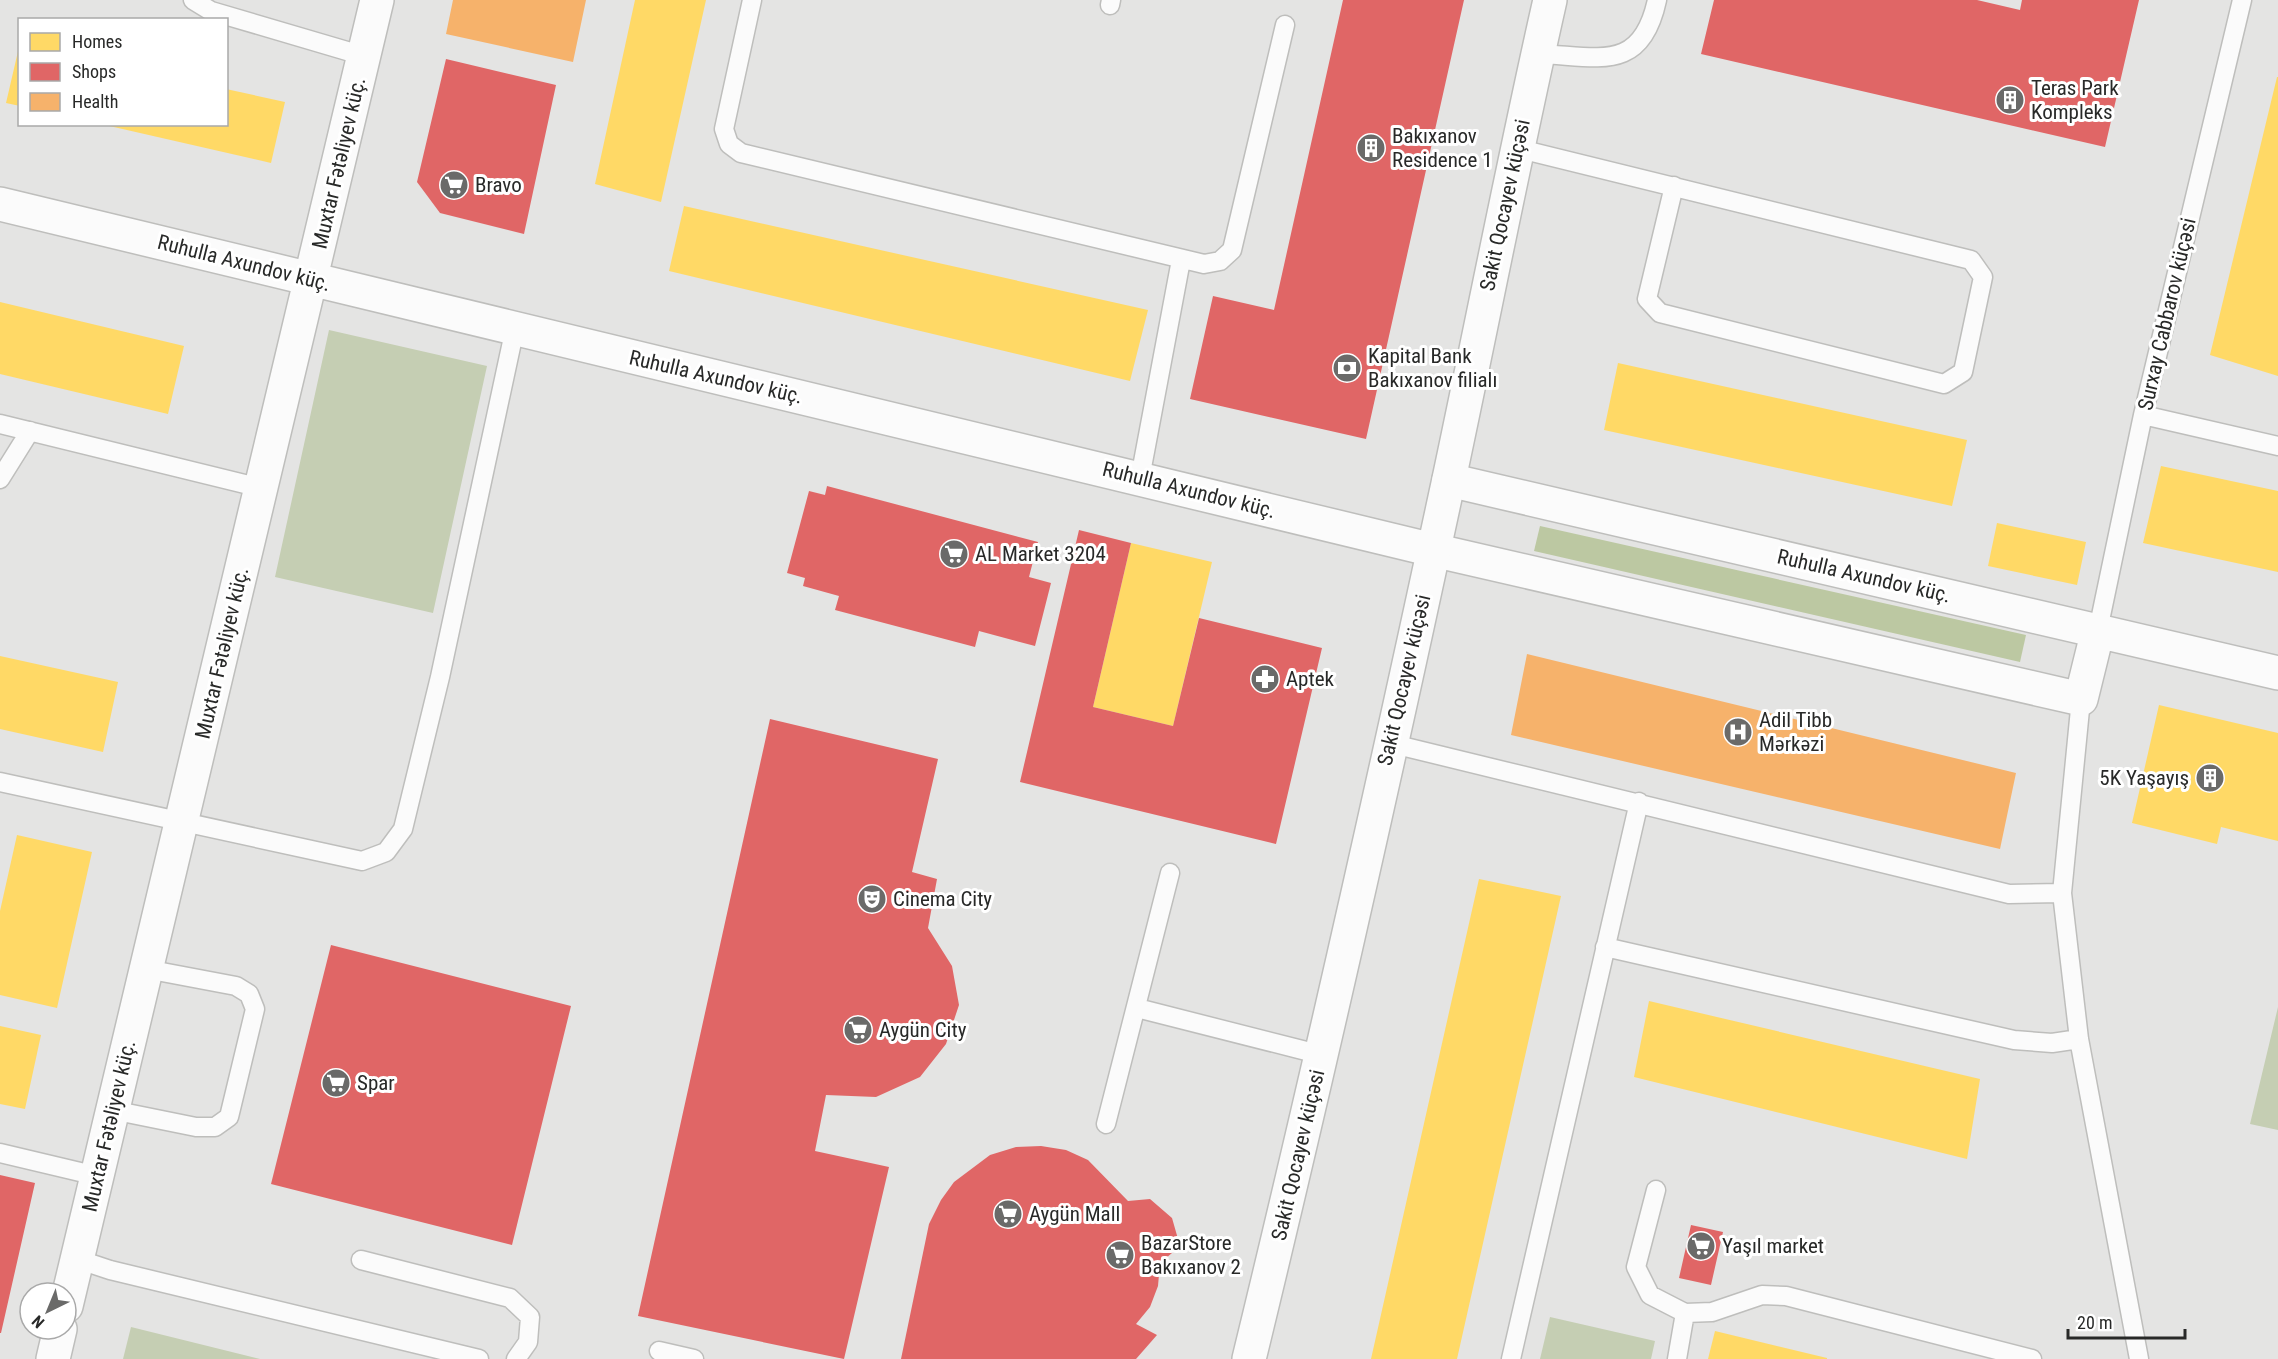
<svg xmlns="http://www.w3.org/2000/svg" width="2278" height="1359" font-family="'Roboto Condensed',sans-serif">
	<style>
		.green { fill: #c5ceb3 }
		.forest { fill: #bcc8a2 }
		.homes { fill: #ffd966 }
		.shops { fill: #e06666 }
		.health { fill: #f6b26b }
		.lines { fill: none; stroke-linecap: round; stroke-linejoin: round }
		.service-casing { stroke: #bebebc; stroke-width: 21 }
		.minor-casing { stroke: #bebebc; stroke-width: 36 }
		.tertiary-casing { stroke: #bebebc; stroke-width: 36 }
		.service { stroke: #fbfbfb; stroke-width: 18 }
		.minor { stroke: #fbfbfb; stroke-width: 33 }
		.tertiary { stroke: #fbfbfb; stroke-width: 33 }
		.labels { text-anchor: middle; dominant-baseline: central; stroke-width: 6; stroke-linejoin: round; paint-order: stroke }
		.poi-label { font-size: 21px; fill: #282928; stroke: #fff; text-anchor: start }
		.street-label { font-size: 21px; fill: #282928; stroke: #fff }
	</style>
	<rect width="100%" height="100%" fill="#e4e4e3"/>
	<path class="green" d="M329 330 487 366 433 613 275 577Z
		M2278 1007V1130L2250 1124Z
		M1550 1317 1655 1341 1651 1359H1540Z
		M131 1327 260 1359H123Z"/>
	<path class="forest" d="M1540 526 2026 635 2020 662 1534 551Z"/>
	<path class="homes" d="M635 0H706L661 202 595 184Z
		M19 47H20V106L6 103Z
		M2277 77H2278V376L2210 355Z
		M226 89 285 102 271 163 105 125 226 124Z
		M684 206 1148 310 1130 381 669 271Z
		M0 302 184 346 168 414 0 374Z
		M1618 363 1967 440 1952 506 1604 430Z
		M2161 466 2278 491V572L2143 543Z
		M1997 523 2086 542 2077 585 1988 566Z
		M1131 543 1212 562 1173 726 1093 707Z
		M0 656 118 682 103 752 0 729Z
		M2159 705 2278 733V841L2221 827 2217 844 2132 823Z
		M17 835 92 852 57 1008 0 995V911Z
		M1479 879 1561 896 1457 1359H1371Z
		M1649 1001 1980 1079 1967 1159 1634 1077Z
		M0 1026 41 1035 25 1109 0 1104Z
		M1715 1331 1827 1358V1359H1708Z"/>
	<path class="shops" d="M1343 0H1464L1366 439 1190 399 1213 296 1274 310Z
		M1714 0H1977L2020 10 2022 0H2139L2105 147 1701 54Z
		M446 59 556 85 524 234 440 213 417 182Z
		M827 486 1038 542 1029 577 1051 583 1035 646 979 631 975 647 835 610 839 596 803 586 805 578 787 573 809 491 825 495Z
		M1079 530 1131 543 1093 707 1173 726 1199 618 1322 648 1276 844 1020 782Z
		M770 719 938 759 912 872 937 879 928 928 952 966 959 1005 946 1044 920 1077 876 1097 826 1095 815 1151 889 1167 844 1359 638 1316Z
		M331 945 571 1006 512 1245 271 1184Z
		M1041 1146 1066 1150 1088 1160 1128 1201 1150 1199 1172 1218 1178 1239 1172 1253 1160 1263 1158 1286 1150 1307 1136 1324 1157 1335 1136 1359H901L929 1224 941 1200 954 1182 990 1155 1016 1147Z
		M0 1175 35 1183 1 1333H0Z
		M1691 1225 1723 1232 1711 1285 1679 1278Z"/>
	<path class="health" d="M453 0H586L573 62 446 34Z
		M1527 654 2016 773 2000 849 1511 735Z"/>
	<g class="lines">
		<g class="service-casing">
			<path id="service" d="M193 0 211 11 364 56
				M752 0 724 129 729 144 741 153 1204 264 1220 261 1232 250 1285 25
				M1110 5 1111 0
				M1538 54C1598 56 1641 74 1657 0
				M1516 148 1971 260 1983 277 1963 372 1944 384 1660 313 1647 299 1674 186
				M2143 415 2278 446
				M0 424 261 488
				M1140 478 1181 260
				M0 479 30 431
				M2098 630 2143 415 2242 0
				M2081 699 2062 893 2079 1039 2139 1359
				M1389 743 2009 894 2062 893
				M0 782 362 861 386 852 403 829 440 677 515 328
				M1605 947 2014 1040 2052 1043 2079 1039
				M1137 1008 1322 1055
				M112 1110 196 1127H215L229 1117 255 1009 249 994 236 986 146 969
				M1106 1124 1170 873
				M0 1153 97 1176
				M1656 1190 1636 1267 1650 1295 1685 1313 1712 1312 1762 1295 1786 1296 2032 1359
				M77 1259 110 1270 479 1359
				M361 1260 510 1298 530 1317 528 1342 516 1359
				M659 1351 694 1359
				M1511 1359 1639 802
				M1677 1359 1685 1313"/>
		</g>
		<g class="minor-casing">
			<path id="minor" d="M0 204 1433 550 2081 699 2098 630
				M1449 480 2278 673
				M66 1306 377 0
				M53 1359 60 1329"/>
		</g>
		<g class="tertiary-casing">
			<path id="tertiary" d="M1249 1359C1320 1067 1386 773 1449 479 1483 319 1514 159 1550 0"/>
		</g>
		<use href="#service" class="service"/>
		<use href="#minor" class="minor"/>
		<use href="#tertiary" class="tertiary"/>
	</g>
	<defs>
		<g id="building-disc" transform="scale(1.5)"><circle r="9.5" fill="#6a6a69" stroke="#fff"/><path d="M-4-6H4V6H1V3H-1V6H-4ZM-2.5-4.3h1.7v1.8h-1.7ZM.8-4.3h1.7v1.8H.8ZM-2.5-1h1.7V.8h-1.7ZM.8-1h1.7V.8H.8Z" fill="#fff"/></g>
		<g id="supermarket-disc" transform="scale(1.5)"><circle r="9.5" fill="#6a6a69" stroke="#fff"/><path d="M-6-5.5h2.5l.6 2H6L4.5 2H-2.5L-4.4-4H-6ZM-1.5 3.2a1.3 1.3 0 1 0 .1 0ZM3 3.2a1.3 1.3 0 1 0 .1 0Z" fill="#fff"/></g>
		<g id="bank-disc" transform="scale(1.5)"><circle r="9.5" fill="#6a6a69" stroke="#fff"/><path d="M-6-4H6V4H-6ZM0-2.3a2.3 2.3 0 1 0 0 4.6a2.3 2.3 0 1 0 0-4.6Z" fill="#fff"/></g>
		<g id="pharmacy-disc" transform="scale(1.5)"><circle r="9.5" fill="#6a6a69" stroke="#fff"/><path d="M-2-6h4v4h4v4h-4v4h-4v-4h-4v-4h4Z" fill="#fff"/></g>
		<g id="hospital-disc" transform="scale(1.5)"><circle r="9.5" fill="#6a6a69" stroke="#fff"/><path d="M-5-5h3v3.5h4V-5h3V5h-3V1.5h-4V5h-3Z" fill="#fff"/></g>
		<g id="theatre-disc" transform="scale(1.5)"><circle r="9.5" fill="#6a6a69" stroke="#fff"/><path d="M-5-5.5Q0-4 5-5.5V0Q5 5 0 6Q-5 5-5 0ZM-3.3-2.5H-1v1.5H-3.3ZM1-2.5H3.3v1.5H1ZM-2.8 1Q0 5.5 2.8 1Z" fill="#fff"/></g>
	</defs>
	<g fill-rule="evenodd">
		<use href="#building-disc" x="2010" y="100"/>
		<use href="#building-disc" x="1371" y="148"/>
		<use href="#supermarket-disc" x="454" y="185"/>
		<use href="#bank-disc" x="1347" y="368"/>
		<use href="#supermarket-disc" x="954" y="554"/>
		<use href="#pharmacy-disc" x="1265" y="679"/>
		<use href="#hospital-disc" x="1738" y="732"/>
		<use href="#building-disc" x="2210" y="778"/>
		<use href="#theatre-disc" x="872" y="899"/>
		<use href="#supermarket-disc" x="858" y="1030"/>
		<use href="#supermarket-disc" x="336" y="1083"/>
		<use href="#supermarket-disc" x="1008" y="1214"/>
		<use href="#supermarket-disc" x="1701" y="1246"/>
		<use href="#supermarket-disc" x="1120" y="1255"/>
	</g>
	<g class="labels">
		<g class="poi-label">
			<text x="2031" y="88">Teras Park<tspan x="2031" dy="24">Kompleks</tspan></text>
			<text x="1392" y="136">Bakıxanov<tspan x="1392" dy="24">Residence 1</tspan></text>
			<text x="475" y="185">Bravo</text>
			<text x="1368" y="356">Kapital Bank<tspan x="1368" dy="24">Bakıxanov filialı</tspan></text>
			<text x="975" y="554">AL Market 3204</text>
			<text x="1286" y="679">Aptek</text>
			<text x="1759" y="720">Adil Tibb<tspan x="1759" dy="24">Mərkəzi</tspan></text>
			<text x="2189" y="778" text-anchor="end">5K Yaşayış</text>
			<text x="893" y="899">Cinema City</text>
			<text x="879" y="1030">Aygün City</text>
			<text x="357" y="1083">Spar</text>
			<text x="1029" y="1214">Aygün Mall</text>
			<text x="1141" y="1243">BazarStore<tspan x="1141" dy="24">Bakıxanov 2</tspan></text>
			<text x="1722" y="1246">Yaşıl market</text>
		</g>
		<g class="street-label">
			<text transform="translate(339 163) rotate(-77)">Muxtar Fətəliyev küç.</text>
			<text transform="translate(1505 205) rotate(-78)">Sakit Qocayev küçəsi</text>
			<text transform="translate(244 263) rotate(14)">Ruhulla Axundov küç.</text>
			<text transform="translate(2167 314) rotate(-77)">Surxay Cabbarov küçəsi</text>
			<text transform="translate(716 377) rotate(13)">Ruhulla Axundov küç.</text>
			<text transform="translate(1189 490) rotate(14)">Ruhulla Axundov küç.</text>
			<text transform="translate(1864 576) rotate(13)">Ruhulla Axundov küç.</text>
			<text transform="translate(222 653) rotate(-77)">Muxtar Fətəliyev küç.</text>
			<text transform="translate(1404 680) rotate(-77)">Sakit Qocayev küçəsi</text>
			<text transform="translate(109 1126) rotate(-77)">Muxtar Fətəliyev küç.</text>
			<text transform="translate(1298 1155) rotate(-77)">Sakit Qocayev küçəsi</text>
		</g>
	</g>
	<rect x="18" y="18" width="210" height="108" fill="#ffffff" stroke="#a9a9a9" stroke-width="1.5"/>
	<rect x="30" y="33" width="30" height="18" fill="#ffd966" stroke="#a9a9a9" stroke-width="1.5"/>
	<text x="72" y="48" font-size="18" fill="#282928">Homes</text>
	<rect x="30" y="63" width="30" height="18" fill="#e06666" stroke="#a9a9a9" stroke-width="1.5"/>
	<text x="72" y="78" font-size="18" fill="#282928">Shops</text>
	<rect x="30" y="93" width="30" height="18" fill="#f6b26b" stroke="#a9a9a9" stroke-width="1.5"/>
	<text x="72" y="108" font-size="18" fill="#282928">Health</text>
	<g transform="translate(48 1311) rotate(223)"><circle r="28" fill="#ffffff" stroke="#a9a9a9" stroke-width="1.5"/>
	<path d="M0-4.5L10 22L0 15L-10 22Z" fill="#6a6a69"/>
	<text y="-9" font-size="16" font-weight="bold" text-anchor="middle" fill="#282928">N</text>
	</g>
	<path d="M2068 1329v9h117v-9" fill="none" stroke="#282928" stroke-width="3"/>
	<text x="2077" y="1329" font-size="18" fill="#282928" stroke="#ffffff" stroke-width="4.5" paint-order="stroke">20 m</text>
</svg>
